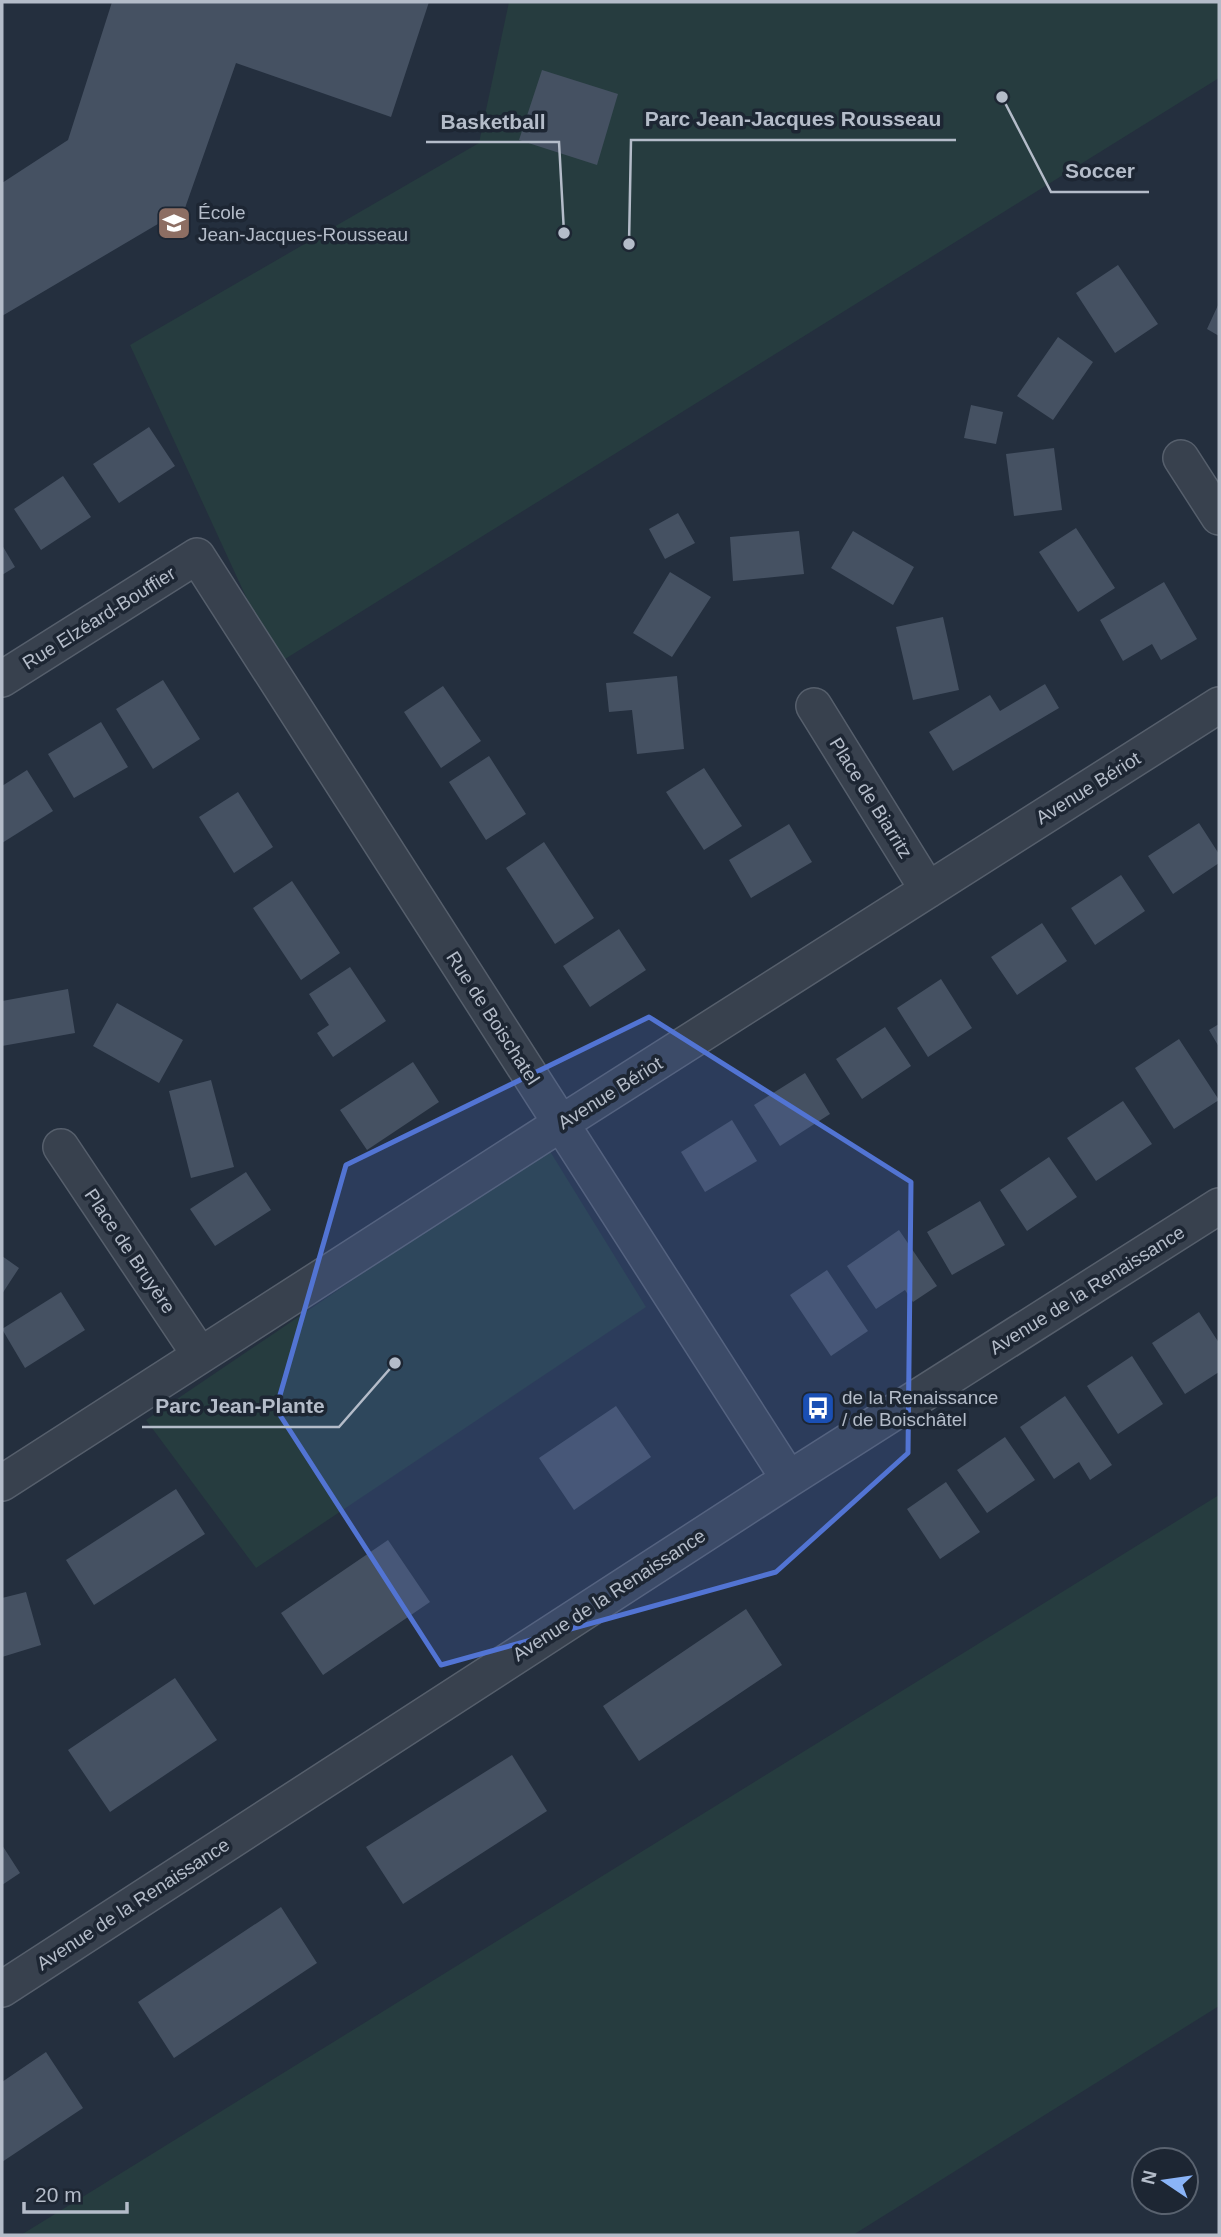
<svg xmlns="http://www.w3.org/2000/svg" width="1221" height="2237" font-family="Helvetica,sans-serif">
	<style>
		.green { fill: #263c3f }
		.building { fill: #455162 }
		.lines { fill: none; stroke-linecap: round; stroke-linejoin: round }
		.street-casing { stroke: #565f6c; stroke-width: 38 }
		.street { stroke: #38414e; stroke-width: 35 }
		.marked { fill: #5274d3; fill-opacity: 0.2; stroke: #5274d3; stroke-width: 5; stroke-linejoin: round }
		.labels { text-anchor: middle; dominant-baseline: central; stroke-width: 7; stroke-linejoin: round; paint-order: stroke }
		.poi-label { font-size: 19px; fill: #b4bcc9; stroke: #1d2633; text-anchor: start }
		.street-label { font-size: 19px; fill: #b4bcc9; stroke: #1d2633 }
		.leader { fill: none; stroke: #b4bcc9; stroke-width: 2.5 }
		.callout-dot { fill: #b4bcc9; stroke: #1d2633; stroke-width: 2.5 }
		.callout-label { font-size: 21px; text-anchor: middle; font-weight: bold; fill: #b4bcc9; stroke: #1d2633; stroke-width: 7; stroke-linejoin: round; paint-order: stroke }
	</style>
	<rect width="100%" height="100%" fill="#242f3e"/>
	<path class="green" d="M509 2H1219V78L277 664 130 345 479 143Z
		M548 1148 646 1307 256 1568 146 1420Z
		M1219 1495V2006L853 2235H21Z"/>
	<path class="building" d="M112 2H429L391 117 236 63 185 208 2 316V183L68 140Z
		M542 70 618 94 597 165 519 140Z
		M1118 265 1158 324 1115 353 1076 293Z
		M1219 303V336L1207 329Z
		M1058 337 1093 362 1053 420 1017 396Z
		M971 405 1003 412 996 444 964 438Z
		M149 427 175 466 119 503 93 464Z
		M1054 448 1062 510 1014 516 1006 454Z
		M63 476 91 517 41 550 14 509Z
		M678 513 695 543 665 559 649 529Z
		M1076 528 1115 588 1078 612 1039 552Z
		M799 531 804 574 733 581 730 537Z
		M853 531 914 567 893 605 831 568Z
		M2 545 15 567 2 575Z
		M670 572 711 597 672 657 633 633Z
		M1164 582 1197 639 1161 660 1152 644 1123 661 1100 620Z
		M943 617 959 690 913 700 896 627Z
		M677 676 684 749 637 754 632 710 609 712 606 683Z
		M163 680 200 739 153 769 116 709Z
		M1045 684 1059 708 953 771 929 732 990 695 1000 711Z
		M443 686 481 741 441 768 404 712Z
		M101 722 128 767 74 798 48 754Z
		M489 756 526 814 486 840 449 782Z
		M704 768 742 826 704 850 666 792Z
		M27 770 53 811 2 843V786Z
		M238 792 273 847 234 873 199 817Z
		M1199 823 1219 854V863L1173 894 1148 856Z
		M789 824 812 862 751 898 729 860Z
		M544 842 594 918 555 944 506 868Z
		M1121 875 1145 911 1095 945 1071 908Z
		M292 881 340 953 301 980 253 908Z
		M1042 923 1067 961 1017 995 991 957Z
		M619 929 646 970 590 1007 563 966Z
		M350 967 386 1021 333 1057 317 1033 329 1025 309 994Z
		M941 979 972 1028 928 1057 897 1008Z
		M68 989 75 1033 2 1046V1001Z
		M117 1003 183 1040 159 1083 93 1046Z
		M1219 1024V1047L1209 1030Z
		M885 1027 911 1066 862 1099 836 1059Z
		M1179 1039 1219 1100 1174 1129 1135 1068Z
		M413 1062 439 1102 367 1150 340 1110Z
		M805 1073 830 1114 780 1146 754 1105Z
		M211 1080 234 1167 191 1178 169 1091Z
		M1123 1101 1152 1144 1096 1181 1067 1138Z
		M732 1120 757 1161 705 1192 681 1152Z
		M1049 1157 1077 1197 1027 1231 1000 1190Z
		M246 1172 271 1210 215 1246 190 1209Z
		M980 1201 1005 1245 952 1275 927 1232Z
		M899 1230 937 1286 913 1302 905 1290 876 1309 847 1266Z
		M2 1256 19 1268 2 1294Z
		M827 1270 868 1331 831 1356 790 1295Z
		M61 1292 85 1330 25 1368 2 1329Z
		M1199 1312 1219 1343V1372L1185 1394 1152 1343Z
		M1132 1356 1163 1404 1118 1434 1087 1386Z
		M1065 1396 1112 1465 1090 1480 1079 1462 1054 1479 1020 1427Z
		M616 1406 651 1457 574 1510 539 1458Z
		M1005 1437 1035 1480 987 1513 957 1470Z
		M946 1482 980 1532 940 1559 907 1509Z
		M176 1489 205 1534 94 1605 66 1560Z
		M388 1540 430 1602 323 1675 281 1613Z
		M26 1592 41 1645 2 1657V1598Z
		M746 1609 782 1665 639 1761 603 1706Z
		M175 1678 217 1740 110 1812 68 1750Z
		M512 1755 547 1811 403 1904 366 1847Z
		M2 1845 20 1873 2 1885Z
		M281 1907 317 1963 174 2058 138 2002Z
		M46 2052 83 2108 2 2162V2082Z"/>
	<g class="lines">
		<g class="street-casing">
			<path id="street" d="M1181 458 1219 517
				M2 679 197 556 789 1479
				M814 706 928 890
				M61 1147 200 1355
				M2 1483 560 1124 1219 705
				M2 1989 789 1479 1219 1206"/>
		</g>
		<use href="#street" class="street"/>
	</g>
	<path class="marked" d="M649 1017 911 1182 908 1453 776 1572 441 1665 276 1409 346 1165Z"/>
	<defs>
		<g id="school-square" transform="scale(1.75)"><rect x="-9" y="-9" width="18" height="18" rx="4" fill="#8d6e63" stroke="#1d2633"/><path d="M0-5L7-2L0 1L-7-2ZM-4 1L0 2.5L4 1V4Q0 6-4 4Z" fill="#fff"/></g>
		<g id="bus-square" transform="scale(1.75)"><rect x="-9" y="-9" width="18" height="18" rx="4" fill="#1a4fb4" stroke="#1d2633"/><path d="M-5-6H5V4H4V6H2V4H-2V6H-4V4H-5ZM-3.5-4V0h7V-4ZM-3.5 1.2v1.5H-2V1.2ZM2 1.2v1.5H3.5V1.2Z" fill="#fff"/></g>
	</defs>
	<g fill-rule="evenodd">
		<use href="#school-square" x="174" y="223"/>
		<use href="#bus-square" x="818" y="1408"/>
	</g>
	<g class="labels">
		<g class="poi-label">
			<text x="198" y="212">École<tspan x="198" dy="22">Jean-Jacques-Rousseau</tspan></text>
			<text x="842" y="1397">de la Renaissance<tspan x="842" dy="22">/ de Boischâtel</tspan></text>
		</g>
		<g class="street-label">
			<text transform="translate(99 618) rotate(-32)">Rue Elzéard-Bouffier</text>
			<text transform="translate(1088 788) rotate(-32)">Avenue Bériot</text>
			<text transform="translate(871 798) rotate(58)">Place de Biarritz</text>
			<text transform="translate(493 1018) rotate(57)">Rue de Boischatel</text>
			<text transform="translate(610 1093) rotate(-32)">Avenue Bériot</text>
			<text transform="translate(130 1251) rotate(56)">Place de Bruyère</text>
			<text transform="translate(1087 1290) rotate(-32)">Avenue de la Renaissance</text>
			<text transform="translate(609 1595) rotate(-33)">Avenue de la Renaissance</text>
			<text transform="translate(133 1904) rotate(-33)">Avenue de la Renaissance</text>
		</g>
	</g>
	<path class="leader" d="M629 244L631 140H956M564 233L559 142H426M1002 97L1051 192H1149M395 1363L339 1427H142"/>
	<g class="callout-dot">
		<circle cx="629" cy="244" r="7"/>
		<circle cx="564" cy="233" r="7"/>
		<circle cx="1002" cy="97" r="7"/>
		<circle cx="395" cy="1363" r="7"/>
	</g>
	<g class="callout-label">
		<text x="793" y="126">Parc Jean-Jacques Rousseau</text>
		<text x="493" y="129">Basketball</text>
		<text x="1100" y="178">Soccer</text>
		<text x="240" y="1413">Parc Jean-Plante</text>
	</g>
	<rect width="1221" height="2237" fill="none" stroke="#b4bcc9" stroke-width="7"/>
	<g transform="translate(1165 2181) rotate(283)"><circle r="33" fill="#1d2633" stroke="#59626f" stroke-width="2"/>
	<path d="M0-5L12 26L0 18L-12 26Z" fill="#8ab4f8"/>
	<text y="-10" font-size="19" font-weight="bold" text-anchor="middle" fill="#b4bcc9">N</text>
	</g>
	<path d="M24 2202v10h103v-10" fill="none" stroke="#b4bcc9" stroke-width="3.5"/>
	<text x="35" y="2202" font-size="21" fill="#b4bcc9" stroke="#1d2633" stroke-width="5" paint-order="stroke">20 m</text>
</svg>
